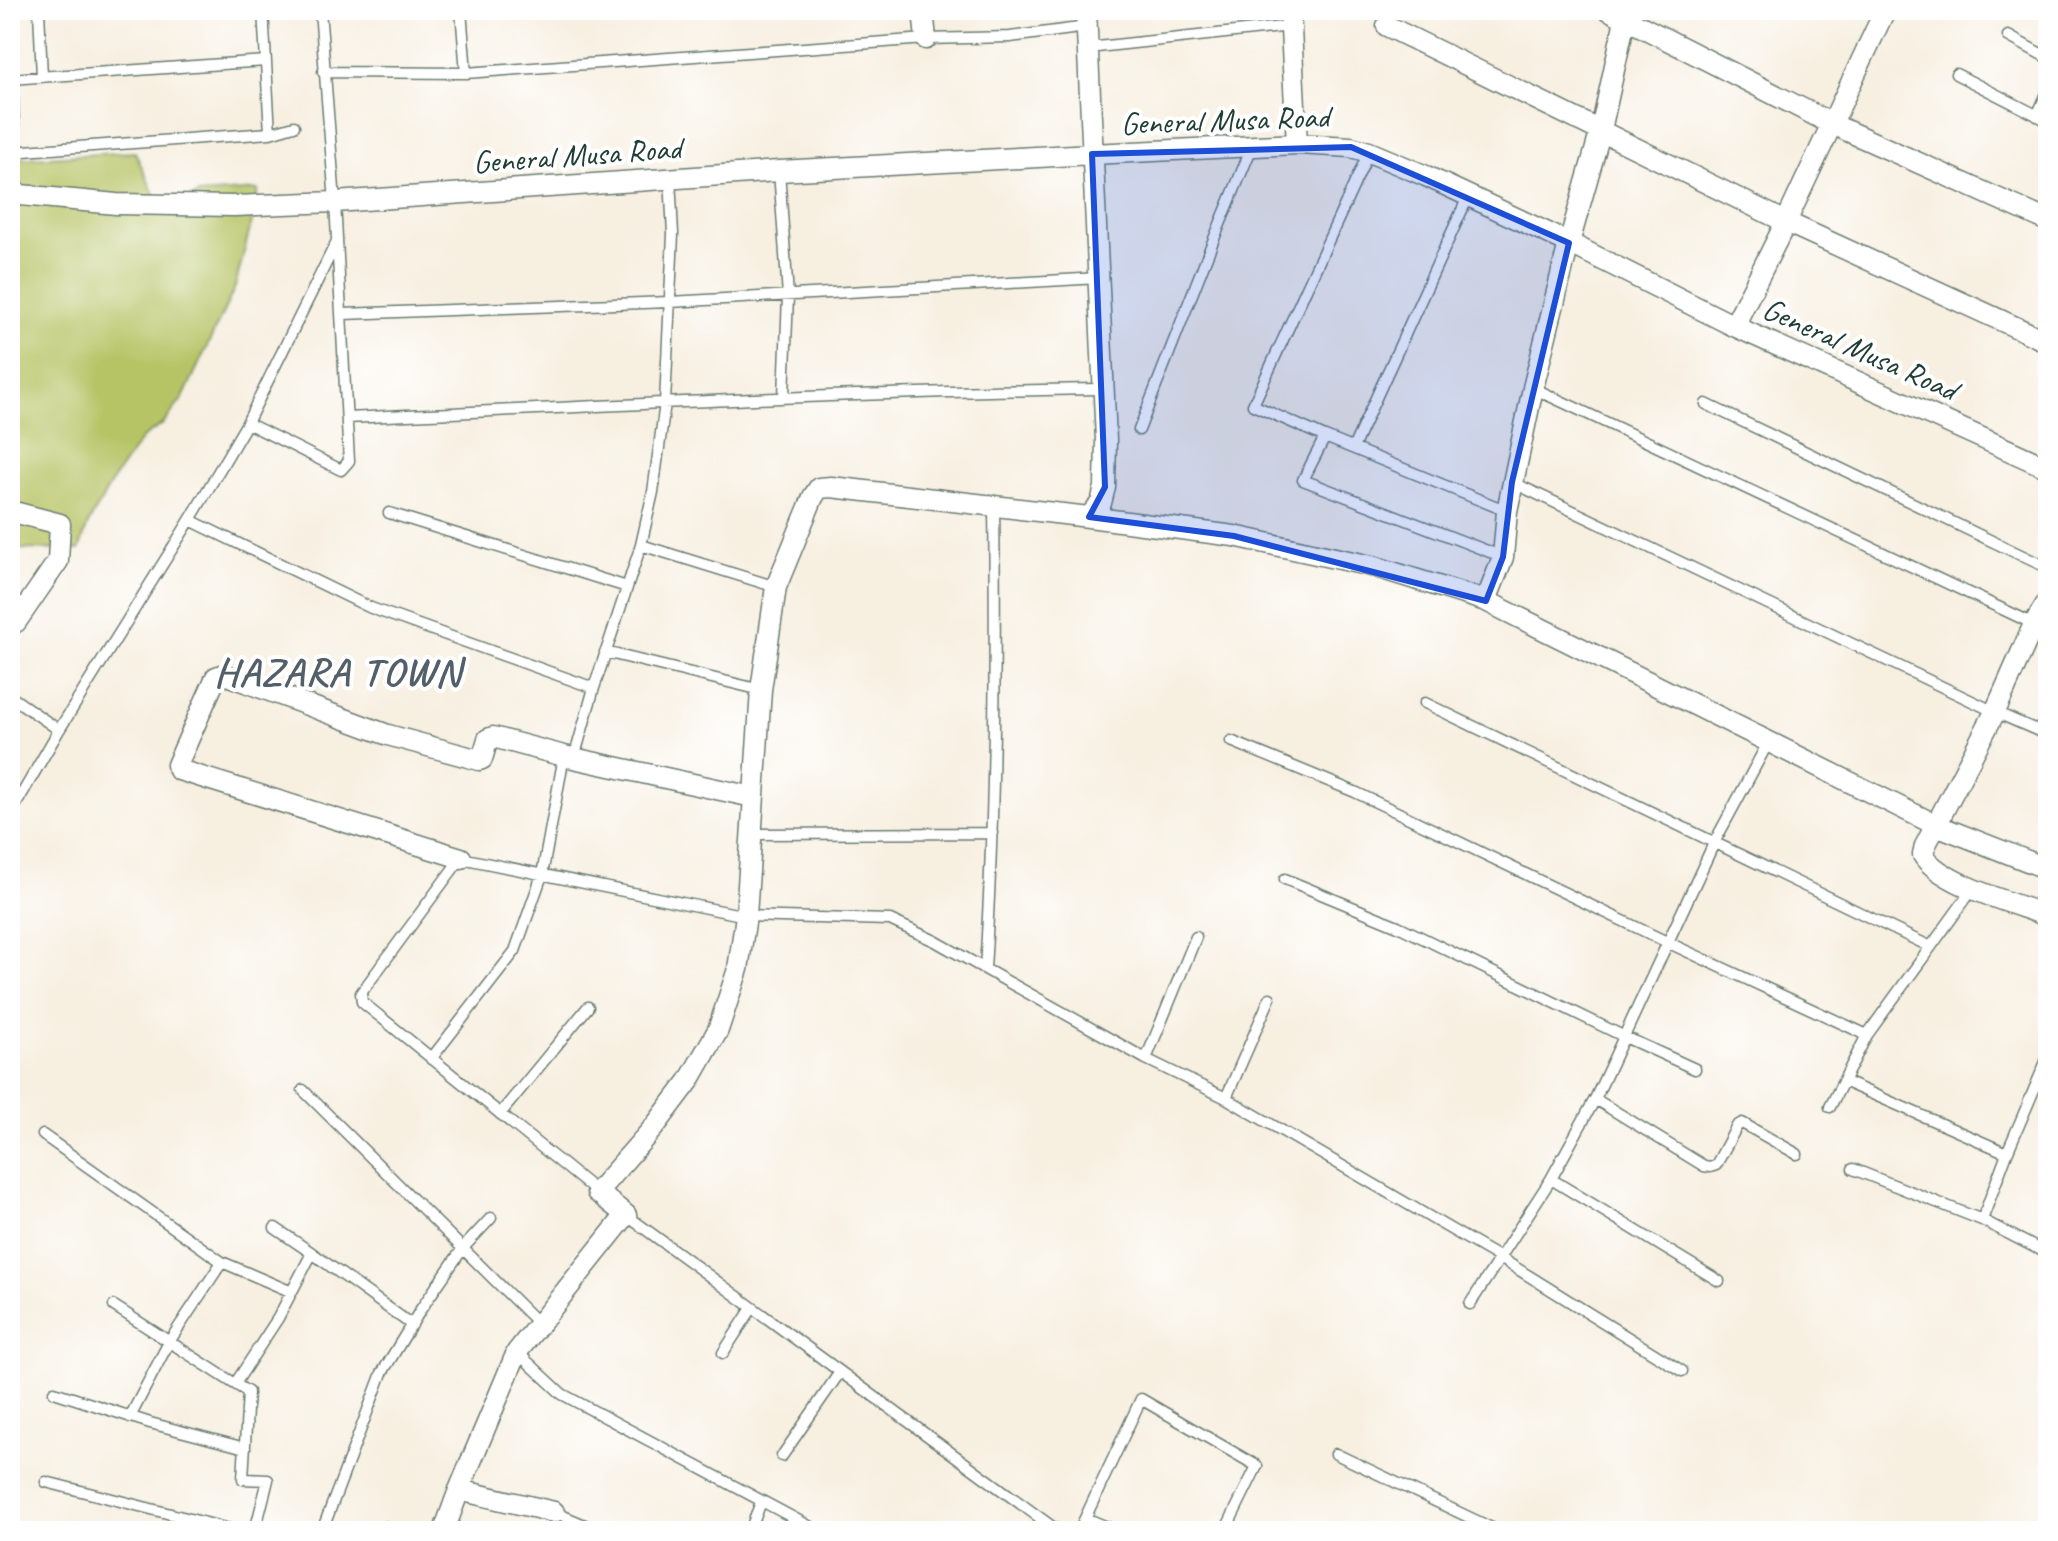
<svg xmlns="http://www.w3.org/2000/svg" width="2058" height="1541" font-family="Caveat,sans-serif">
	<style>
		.green { fill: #b7c466; stroke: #6b804d; stroke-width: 2 }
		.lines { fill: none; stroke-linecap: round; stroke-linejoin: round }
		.service-casing { stroke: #6b7b70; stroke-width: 13 }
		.minor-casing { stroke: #6b7b70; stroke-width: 23 }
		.service { stroke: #fff; stroke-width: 10 }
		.minor { stroke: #fff; stroke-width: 20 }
		.marked { fill: #1d4ed8; fill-opacity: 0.2; stroke: #1d4ed8; stroke-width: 6; stroke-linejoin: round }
		.labels { text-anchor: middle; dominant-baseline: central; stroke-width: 8; stroke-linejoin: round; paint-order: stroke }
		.street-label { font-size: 32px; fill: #1f3d34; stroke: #fff }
		.district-label { font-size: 40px; font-weight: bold; letter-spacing: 2px; fill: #535f69; stroke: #fff }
	</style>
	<rect width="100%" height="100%" fill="#fff"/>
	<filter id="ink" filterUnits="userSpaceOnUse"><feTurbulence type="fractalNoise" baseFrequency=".0125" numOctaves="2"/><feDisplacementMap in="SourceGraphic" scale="16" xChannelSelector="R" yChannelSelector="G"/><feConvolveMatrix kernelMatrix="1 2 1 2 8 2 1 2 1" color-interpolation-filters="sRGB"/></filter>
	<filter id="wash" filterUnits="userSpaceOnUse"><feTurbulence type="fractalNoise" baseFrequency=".006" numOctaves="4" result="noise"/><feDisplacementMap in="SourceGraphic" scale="32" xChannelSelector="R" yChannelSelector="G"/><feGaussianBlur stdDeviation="1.8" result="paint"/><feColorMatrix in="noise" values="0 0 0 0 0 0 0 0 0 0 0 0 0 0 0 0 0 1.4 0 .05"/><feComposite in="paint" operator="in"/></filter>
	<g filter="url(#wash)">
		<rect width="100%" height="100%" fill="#f7efe0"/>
		<path class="green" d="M135 152 163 214 198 194 258 190 254 213 235 287 183 398 163 424 142 438 114 478 88 524 79 550 10 549V159Z"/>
	</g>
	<g filter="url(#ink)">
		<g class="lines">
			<g class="service-casing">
				<path id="service" d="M39 10 42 77
					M263 10 270 133
					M461 10 466 73
					M2008 36 2048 58
					M1088 48 1291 26
					M323 72 466 73 926 39 1010 37 1087 27
					M1956 74 2048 121
					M10 79 266 61
					M12 79 15 152
					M2037 116 2048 91
					M10 152 270 133 294 126
					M1369 152 1253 405 1325 437 1507 511
					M779 171 788 296 784 396
					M343 314 670 302 1099 278
					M1533 388 2034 624
					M1706 404 2048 568
					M347 418C600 406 852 392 1104 389
					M247 423 341 470 349 461 335 202 320 10
					M1139 430 1211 246 1252 147
					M1325 437 1303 480 1503 557
					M1353 448 1468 197
					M1512 482 1995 712 2048 735
					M389 513 627 587
					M190 520 371 608 594 688
					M641 545 776 587
					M605 652 761 690
					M10 696 59 730
					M1425 703 1931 947
					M1231 741 1355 792 1669 943 1867 1035
					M574 758 594 688 641 545 653 492 665 403 673 234 670 178
					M11 813 59 730 190 520 247 423 337 241
					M752 834 992 833
					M1285 879 1398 926 1625 1037 1695 1069
					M985 969C995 814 996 660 994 506
					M431 1059 515 951 542 875 564 756
					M1146 1059 1196 937
					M1843 1081 2007 1153
					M303 1090 539 1324
					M1226 1098 1270 998
					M1595 1099 1704 1166 1710 1167 1716 1165 1737 1126 1742 1123 1797 1154
					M1830 1107 1867 1035 1972 890
					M500 1114 588 1007
					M43 1135 222 1262 292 1292
					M1853 1169 1982 1220 2048 1254
					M1551 1179 1719 1281
					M597 1192 362 1002 361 993 461 858 746 916 890 920 935 941 1146 1059 1226 1098 1500 1258 1682 1371
					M626 1215 1058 1531
					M1982 1220 2007 1153 2048 1057
					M275 1228 312 1253 412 1325
					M1470 1304 1551 1179 1595 1099 1714 843 1769 741
					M114 1306 235 1384
					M517 1352 562 1394 818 1531
					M723 1353 752 1308
					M54 1392 150 1423 245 1448
					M130 1417 169 1342 222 1262
					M1336 1454 1498 1531
					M782 1456 840 1372
					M46 1482 237 1531
					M554 1512 599 1531
					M1085 1518 1117 1531
					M255 1531 268 1480 243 1479 248 1392 235 1384 278 1318 312 1253
					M322 1531 382 1373 421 1309 463 1248 491 1218
					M384 1531 386 1527 396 1531
					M750 1531 761 1502
					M1079 1531 1141 1399 1257 1466 1225 1531"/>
			</g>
			<g class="minor-casing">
				<path id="minor" d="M923 10 926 39
					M1290 10 1297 144
					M1609 10 1832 124 2048 221
					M1387 26 1786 222 2048 342
					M10 194 116 204 234 206 335 202 779 171 1092 154 1297 144 1351 147 1369 152 1426 176 1569 243 1734 326 2048 468
					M1734 326 1786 222 1885 10
					M10 511 60 524 58 561 16 622 10 624
					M1089 517 1234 536 1376 567 1486 601 1936 825 2048 869
					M1486 601 1503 557 1507 511 1533 388 1569 243 1601 130 1627 10
					M2048 601 2034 624 1995 712 1925 846 1923 855C1940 884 2016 904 2048 916
					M461 858 179 770 177 765 216 677 224 674 388 735 479 760 482 759 488 739 493 737 564 756 753 797
					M459 1490 554 1512
					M444 1531 459 1490 517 1352 626 1215 597 1192 655 1126 689 1081 718 1030 738 969 746 916 761 690 776 587 813 497 819 488 831 487 1089 517 1101 503 1105 487 1106 440 1086 10"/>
			</g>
			<use href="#service" class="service"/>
			<use href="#minor" class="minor"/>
		</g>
	</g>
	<path class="marked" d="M1351 147 1569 243 1512 482 1503 557 1486 601 1234 536 1089 517 1105 487 1092 154Z"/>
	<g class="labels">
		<g class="street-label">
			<text transform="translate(1225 120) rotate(-2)">General Musa Road</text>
			<text transform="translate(577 155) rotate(-4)">General Musa Road</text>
			<text transform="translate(1860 349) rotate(24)">General Musa Road</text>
		</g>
		<g class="district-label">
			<text x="338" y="672">HAZARA TOWN</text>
		</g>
	</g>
	<rect width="2058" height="1541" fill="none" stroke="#fff" stroke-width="40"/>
</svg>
